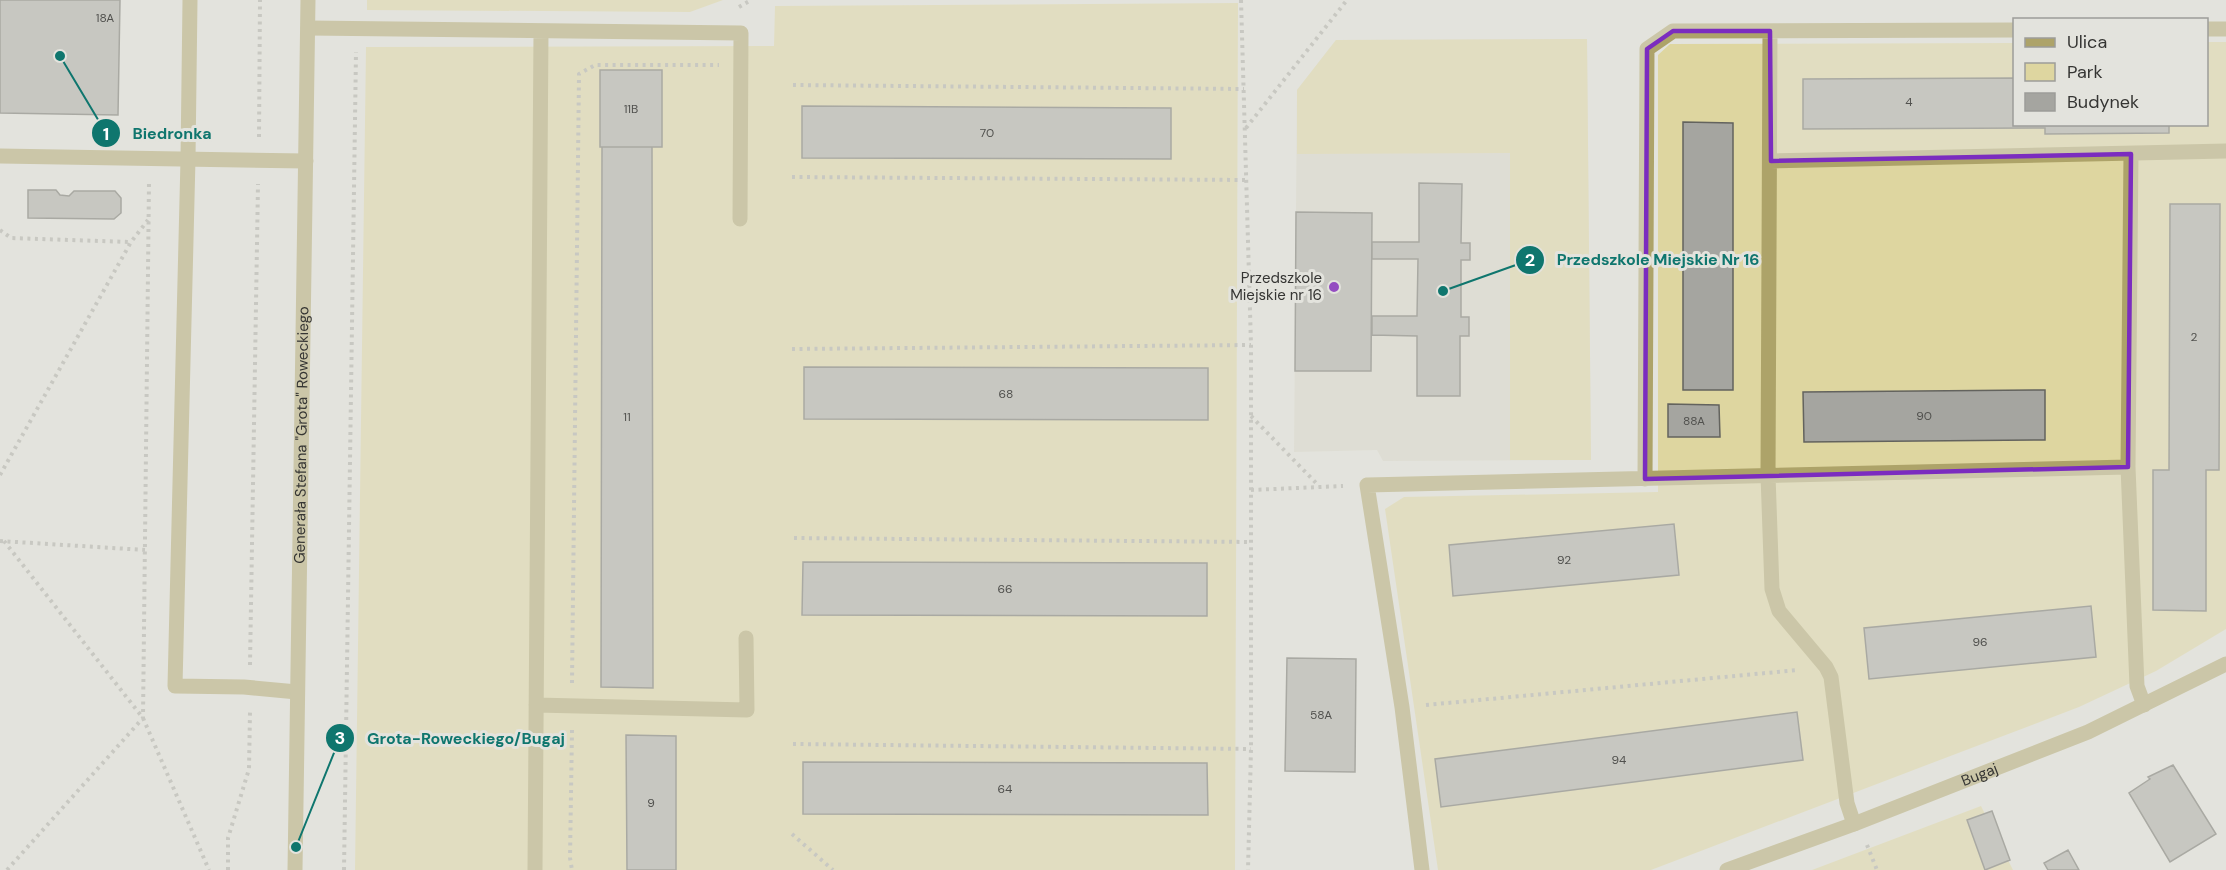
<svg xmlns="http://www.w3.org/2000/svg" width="2226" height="870" font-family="'DM Sans',sans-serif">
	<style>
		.built { fill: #d8d6ca }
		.green { fill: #ded6a0 }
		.building { fill: #a5a5a0; stroke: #63635e; stroke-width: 1.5 }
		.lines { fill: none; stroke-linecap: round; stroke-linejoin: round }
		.path { stroke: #a7a7a2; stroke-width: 4; stroke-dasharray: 3 4.5; stroke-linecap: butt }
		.service { stroke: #ada369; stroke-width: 15 }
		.minor { stroke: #ada369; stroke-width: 15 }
		.tertiary { stroke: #ada369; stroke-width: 15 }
		.marked { fill: none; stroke: #7b2cbf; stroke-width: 4.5; stroke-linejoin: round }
		.poi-dot { fill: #944dc1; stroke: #e3e3dd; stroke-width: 2 }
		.labels { text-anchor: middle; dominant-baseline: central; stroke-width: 6; stroke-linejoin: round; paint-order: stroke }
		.number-label { font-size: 12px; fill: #51514e }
		.poi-label { font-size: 15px; fill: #353533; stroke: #e3e3dd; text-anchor: end }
		.street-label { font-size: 15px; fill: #353533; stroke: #e3e3dd }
		.leader { fill: none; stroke: #0f766e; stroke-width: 2 }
		.callout-dot { fill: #0f766e; stroke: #e3e3dd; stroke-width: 2 }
		.mark-label { font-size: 18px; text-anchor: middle; font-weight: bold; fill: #fff }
		.callout-label { font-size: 16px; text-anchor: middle; font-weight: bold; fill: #0f766e; stroke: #e3e3dd; stroke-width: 6; stroke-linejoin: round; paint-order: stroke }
	</style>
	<rect width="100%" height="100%" fill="#e3e3dd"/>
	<path class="built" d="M1587 39 1591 460 1383 461 1377 450 1294 452 1297 90 1336 40Z"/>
	<path class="green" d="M367 0H723L690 12 367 10Z
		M1238 3 1235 870H355L366 47 774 46 775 6Z
		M1587 39 1591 460H1510V153L1297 154V90L1336 40Z
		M2207 42H2226V629L2156 671 2079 707 1651 870H1438L1385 509 1404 497 1658 492V55L1670 44 2014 43V124H2206Z
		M1981 806 2013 870H1812Z"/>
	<path class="building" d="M0 0H120L118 115 0 113Z
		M600 70H662V147H600Z
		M2014 78V124H2169V133L2045 134V128L1803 129V79Z
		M802 106 1171 108V159L802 158Z
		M1683 122 1733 123V390H1683Z
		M602 147H652L653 688 601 687Z
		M1419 183 1462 184 1461 243H1470V260H1461V317H1469V336H1460V396H1417V336L1372 335V316H1417L1418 259H1372V242H1419Z
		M28 190H56L60 195 69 196 74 191H115L121 198V213L114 219 28 218Z
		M2170 204H2220L2219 470H2206V611L2153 610V470H2169Z
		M1296 212 1372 213 1371 371H1295Z
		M804 367 1208 368V420L804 419Z
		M2045 390V440L1804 442 1803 392Z
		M1668 404 1719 405 1720 437H1668Z
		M1674 524 1679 575 1453 596 1449 545Z
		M803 562 1207 563V616L802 615Z
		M2091 606 2096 657 1869 679 1864 628Z
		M1287 658 1356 659 1355 772 1285 771Z
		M1797 712 1803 760 1441 807 1435 759Z
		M626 735 676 736V870H627Z
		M803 762 1207 763 1208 815 803 814Z
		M2173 765 2216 834 2170 862 2129 793 2150 779 2148 777Z
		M1992 811 2010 860 1985 870 1967 820Z
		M2068 850 2079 870H2048L2044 863Z"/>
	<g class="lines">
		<path class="path" d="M1241 0 1251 345V749L1248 870
			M739 7 751 0
			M793 85 1244 89
			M1246 128 1347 0
			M259 137 260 0
			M792 177 1246 180
			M0 230 11 238 131 242
			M792 349 1251 345
			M1251 416 1319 486
			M0 475 131 242 148 220
			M1251 490 1343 486
			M794 538 1251 542
			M0 541 145 550
			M4 541 143 718 209 870
			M250 665 258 184
			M572 683 579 74 595 65H719
			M1426 705 1798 670
			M572 730 570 858 572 870
			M793 744 1251 749
			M792 834 833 870
			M1867 845 1877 870
			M7 870 143 718 149 182
			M228 870V838L249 769 250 712
			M344 870 356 52"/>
		<path class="service" d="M190 0 188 159 175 686 244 687 297 692
			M0 156 306 161"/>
		<path class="minor" d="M308 28 741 33 740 219
			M2206 29H2226
			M1770 31 1768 475 1772 589 1779 611 1826 667 1831 677 1847 803 1854 824
			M2131 154 2128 467 2137 686 2144 705
			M1771 161 2226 151
			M1645 479 1647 49 1673 31 2014 30
			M536 705 747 710 746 638
			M535 870 541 32
			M1422 870 1402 707 1367 485 2128 467"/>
		<g class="tertiary">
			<path id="s1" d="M295 870 308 0"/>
			<path id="s2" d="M1727 870 1854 824 2088 732 2226 664"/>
		</g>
	</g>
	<path d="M0 0H2226V870H0ZM1673 31H1770L1771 161 2131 154 2128 467 1645 479 1647 49Z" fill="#e3e3dd" fill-opacity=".55" fill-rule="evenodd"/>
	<path class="marked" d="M1673 31H1770L1771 161 2131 154 2128 467 1645 479 1647 49Z"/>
	<circle class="poi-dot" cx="1334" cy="287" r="6"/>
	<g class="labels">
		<g class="number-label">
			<text x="105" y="18">18A</text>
			<text x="1909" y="102">4</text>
			<text x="631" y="109">11B</text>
			<text x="987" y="133">70</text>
			<text x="2194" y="337">2</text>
			<text x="1006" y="394">68</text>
			<text x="1924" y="416">90</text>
			<text x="627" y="417">11</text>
			<text x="1694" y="421">88A</text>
			<text x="1564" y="560">92</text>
			<text x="1005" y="589">66</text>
			<text x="1980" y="642">96</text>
			<text x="1321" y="715">58A</text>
			<text x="1619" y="760">94</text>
			<text x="1005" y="789">64</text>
			<text x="651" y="803">9</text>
		</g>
		<g class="poi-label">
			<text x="1322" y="278">Przedszkole<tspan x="1322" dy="17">Miejskie nr 16</tspan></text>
		</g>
		<g class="street-label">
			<text stroke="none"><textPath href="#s1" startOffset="435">Generała Stefana "Grota" Roweckiego</textPath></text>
			<text stroke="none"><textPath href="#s2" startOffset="270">Bugaj</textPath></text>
		</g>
	</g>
	<path class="leader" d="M60 56L106 133M1443 291L1530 260M296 847L340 738"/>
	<g class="callout-dot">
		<circle cx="60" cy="56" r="6"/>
		<circle cx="1443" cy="291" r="6"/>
		<circle cx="296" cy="847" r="6"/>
		<circle cx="106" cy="133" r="15"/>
		<circle cx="1530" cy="260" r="15"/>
		<circle cx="340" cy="738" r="15"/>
	</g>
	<g class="mark-label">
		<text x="106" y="140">1</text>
		<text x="1530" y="266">2</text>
		<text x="340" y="744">3</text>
	</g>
	<g class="callout-label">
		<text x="172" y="139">Biedronka</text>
		<text x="1658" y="265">Przedszkole Miejskie Nr 16</text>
		<text x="466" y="744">Grota-Roweckiego/Bugaj</text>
	</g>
	<rect x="2013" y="18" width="195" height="108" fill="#e3e3dd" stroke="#9d9d99" stroke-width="1.5"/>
	<rect x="2025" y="38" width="30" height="9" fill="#ada369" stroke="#9d9d99" stroke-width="1.5"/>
	<text x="2067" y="48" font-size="18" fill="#353533">Ulica</text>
	<rect x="2025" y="63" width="30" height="18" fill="#ded6a0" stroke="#9d9d99" stroke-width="1.5"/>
	<text x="2067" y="78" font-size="18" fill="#353533">Park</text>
	<rect x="2025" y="93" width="30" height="18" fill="#a5a5a0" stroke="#9d9d99" stroke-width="1.5"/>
	<text x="2067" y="108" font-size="18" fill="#353533">Budynek</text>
</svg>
